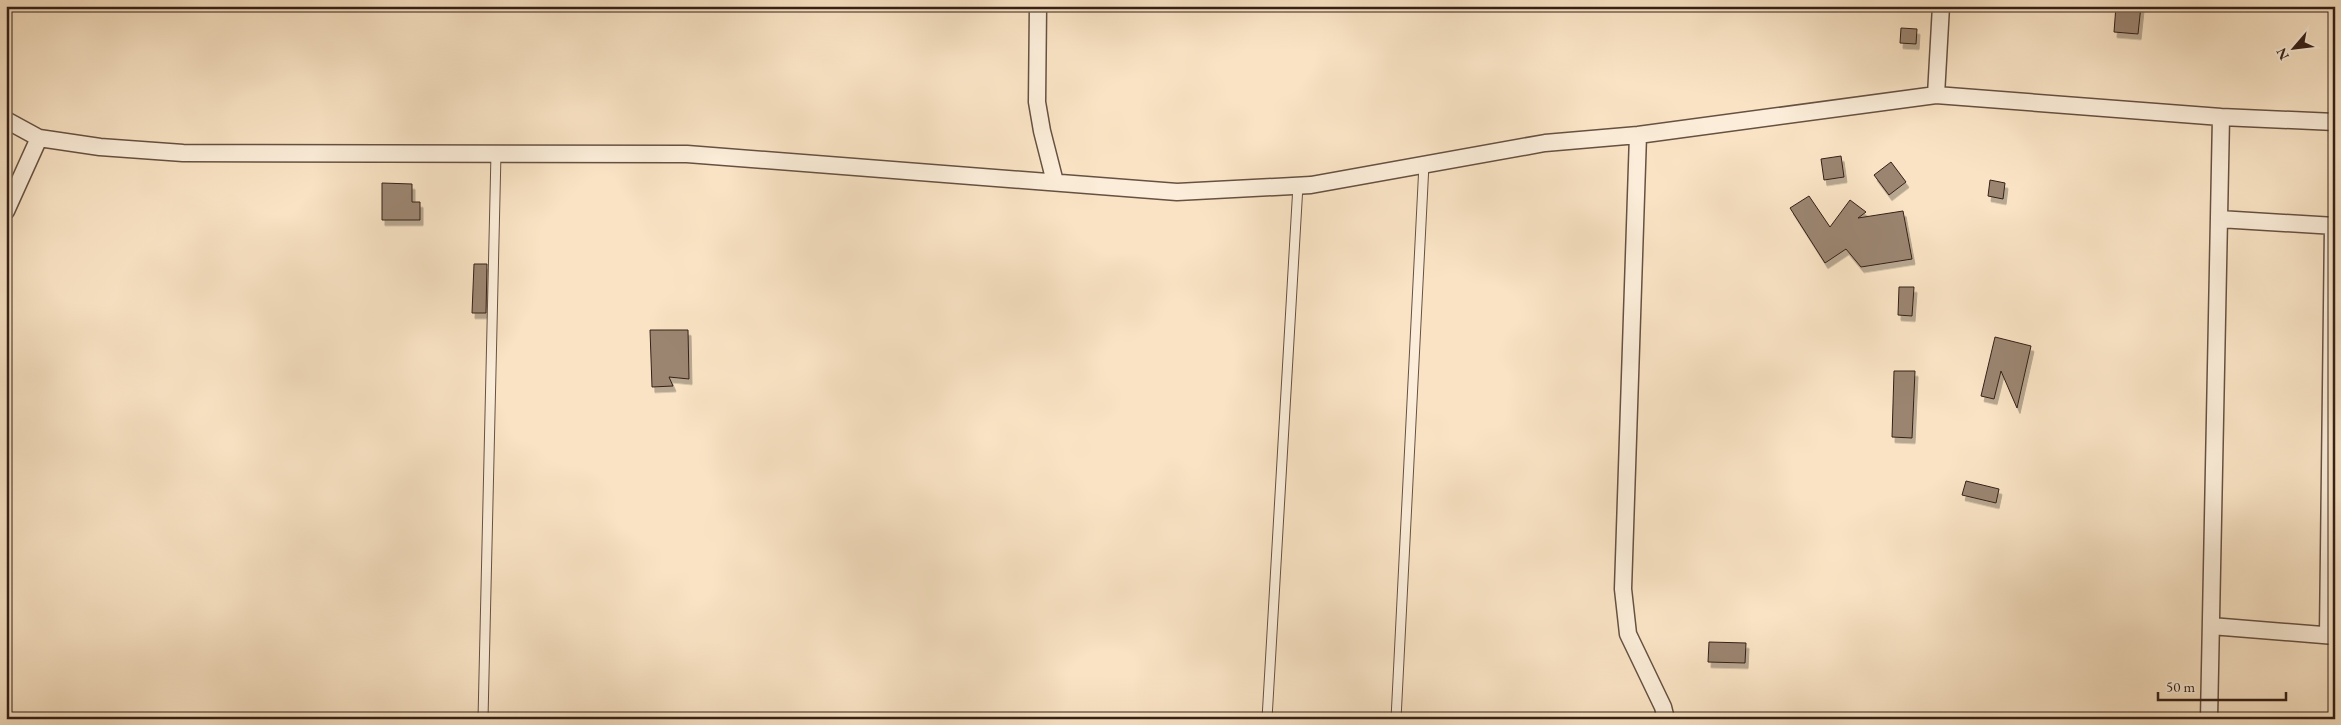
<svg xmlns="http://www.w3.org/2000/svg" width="2341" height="725" font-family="'EB Garamond',serif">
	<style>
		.building { fill: #9b8571; stroke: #352017; filter: url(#shadow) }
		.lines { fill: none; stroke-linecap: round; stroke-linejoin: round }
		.lane-casing { stroke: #665142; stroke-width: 11 }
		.street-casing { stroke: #665142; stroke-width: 19 }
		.lane { stroke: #fbedd9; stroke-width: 9 }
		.street { stroke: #fbedd9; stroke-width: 16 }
	</style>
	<defs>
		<filter id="shadow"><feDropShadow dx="3" dy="5.5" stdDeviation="0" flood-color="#0004"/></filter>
	</defs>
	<rect width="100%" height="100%" fill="#f9e3c4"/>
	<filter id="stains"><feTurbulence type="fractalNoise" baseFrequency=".004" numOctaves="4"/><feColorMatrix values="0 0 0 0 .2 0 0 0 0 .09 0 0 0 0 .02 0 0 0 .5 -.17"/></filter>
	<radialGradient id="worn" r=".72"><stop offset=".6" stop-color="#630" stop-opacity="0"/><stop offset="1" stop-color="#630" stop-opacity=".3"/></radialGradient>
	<path class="building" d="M2116 6H2141L2138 34 2114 32Z
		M1901 28 1917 29 1916 44 1900 43Z
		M1841 156 1844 177 1824 180 1821 159Z
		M1891 162 1906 182 1889 195 1874 175Z
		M1990 180 2005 183 2003 199 1988 196Z
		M382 183 412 184V202H420V220H382Z
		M1809 196 1830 227 1850 200 1866 212 1858 218 1903 211 1912 259 1861 267 1846 249 1825 263 1790 208Z
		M474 264H487L486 313H472Z
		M1899 287H1914L1912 316 1898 315Z
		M650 330H688L689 379 669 377 673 386 652 387Z
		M1995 337 2031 346 2017 408 2001 371 1994 399 1981 396Z
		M1894 371H1915L1912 438 1892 437Z
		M1966 481 1999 489 1996 503 1962 495Z
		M1709 642 1746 643 1745 663 1708 662Z"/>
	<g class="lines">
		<g class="lane-casing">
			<path id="lane" d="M483 719 496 153
				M1267 719 1298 185
				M1396 719 1424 164"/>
		</g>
		<g class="street-casing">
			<path id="street" d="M1038 6 1037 102 1042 131 1055 182
				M1936 95 1941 6
				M6 120 39 138 100 147 183 153 687 154 1177 192 1311 185 1545 143 1638 135 1936 95 2221 117 2335 122
				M1638 135 1623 589 1628 634 1663 707 1666 719
				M6 211 39 138
				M2219 219 2335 226
				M2211 626 2335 636
				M2328 635 2333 226
				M2209 719 2221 117"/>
		</g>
		<use href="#lane" class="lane"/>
		<use href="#street" class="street"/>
	</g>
	<rect width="2341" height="725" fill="none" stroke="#f9e3c4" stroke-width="25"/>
	<rect x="8" y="8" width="2326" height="710" fill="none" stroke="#352017" stroke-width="2.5"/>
	<rect x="12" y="12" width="2316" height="700" fill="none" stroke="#352017"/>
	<g transform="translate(2294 48) rotate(242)" stroke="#fbedd9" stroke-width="4" paint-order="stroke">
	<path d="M0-4L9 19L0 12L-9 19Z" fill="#352017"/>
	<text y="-8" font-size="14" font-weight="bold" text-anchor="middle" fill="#352017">N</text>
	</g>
	<path d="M2158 692v8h128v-8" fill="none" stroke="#352017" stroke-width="2.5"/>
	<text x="2166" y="692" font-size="15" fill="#352017" stroke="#fbedd9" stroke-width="4" paint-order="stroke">50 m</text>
	<rect width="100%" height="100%" filter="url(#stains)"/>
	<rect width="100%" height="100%" fill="url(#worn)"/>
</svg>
